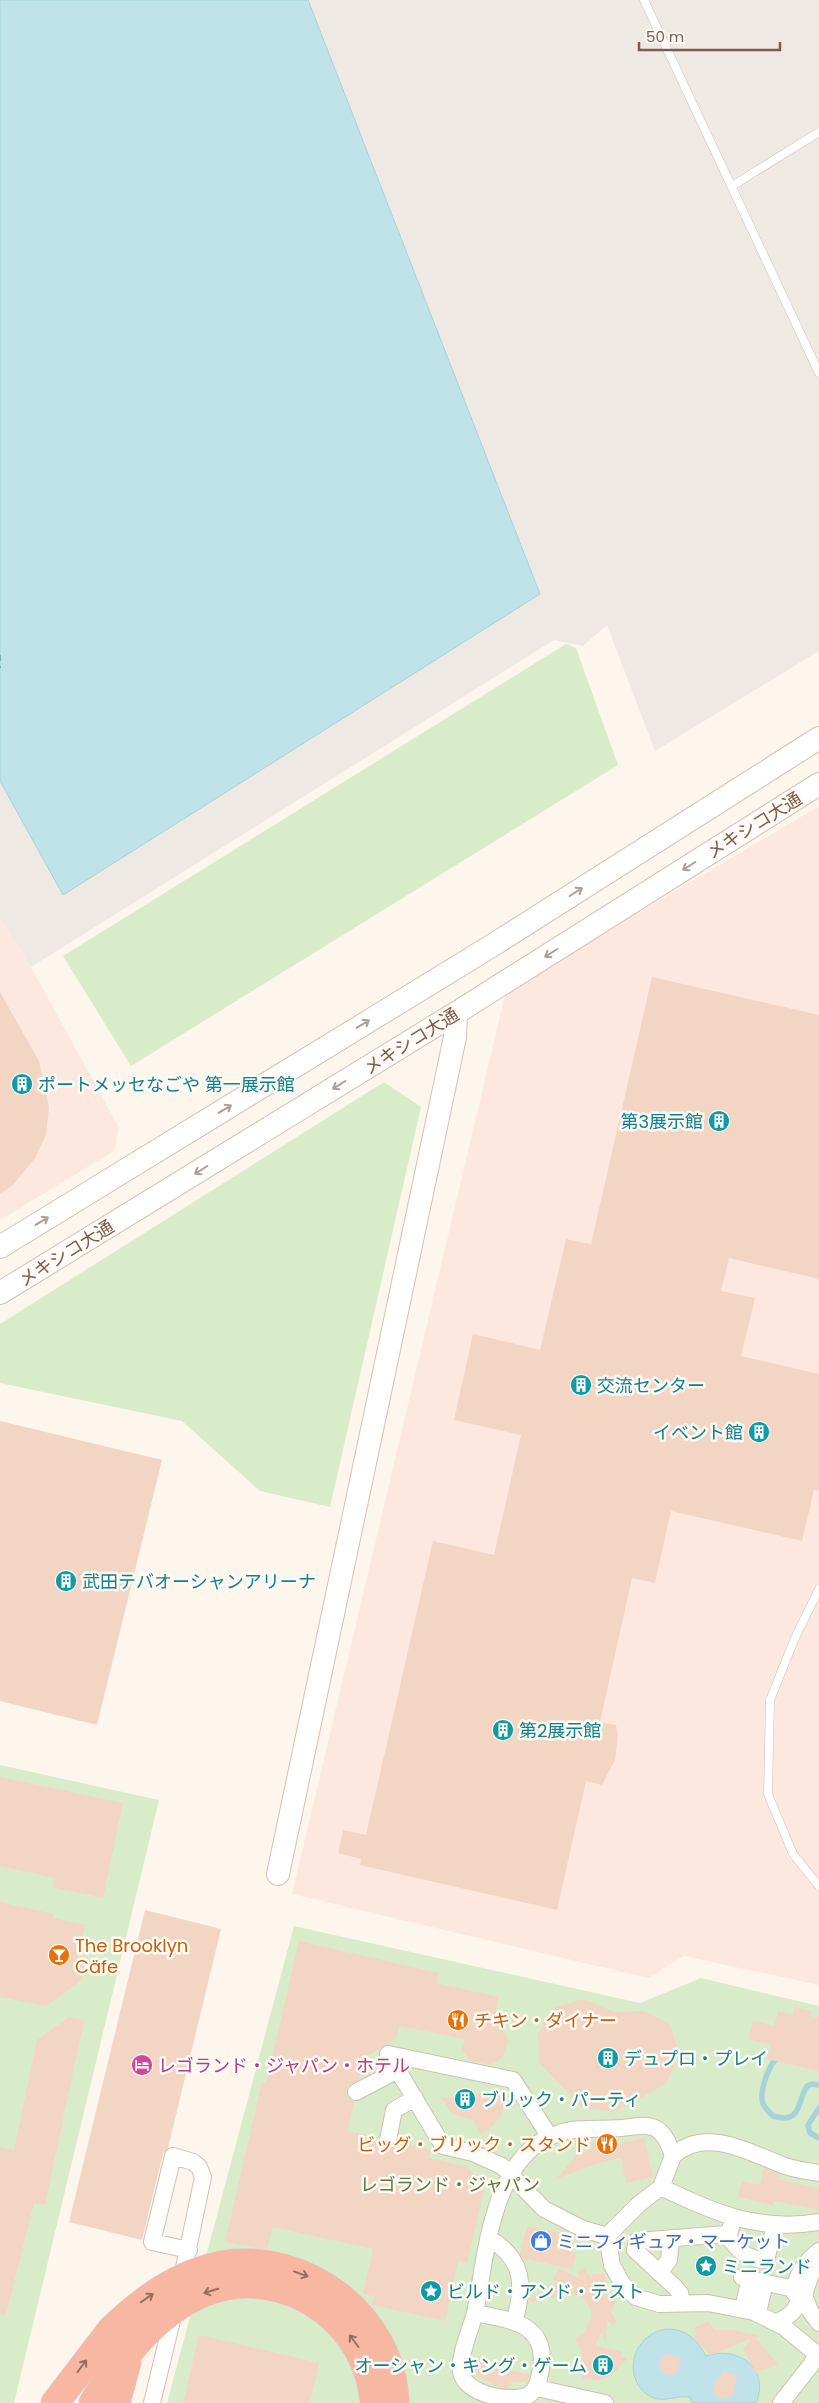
<svg xmlns="http://www.w3.org/2000/svg" width="819" height="2403" font-family="Poppins,'Noto Sans JP',sans-serif">
	<style>
		.commercial { fill: #fde8e0 }
		.industrial { fill: #efe9e4 }
		.green { fill: #d8ecc9 }
		.water { fill: #bfe3e8; stroke: #a5d3da }
		.lines { fill: none; stroke-linecap: round; stroke-linejoin: round }
		.stream { stroke: #a5d3da; stroke-width: 5.5 }
		.ferry { stroke: #437c86; stroke-width: 1; stroke-dasharray: 6 5; stroke-linecap: butt }
		.building { fill: #f3d5c3 }
		.lane-casing { stroke: #d1beb0; stroke-width: 9 }
		.street-casing { stroke: #d1beb0; stroke-width: 18 }
		.secondary-casing { stroke: #d6c0b0; stroke-width: 24 }
		.highway-casing { stroke: #dad1cd; stroke-width: 29 }
		.lane { stroke: #fff; stroke-width: 8 }
		.street { stroke: #fff; stroke-width: 16 }
		.secondary { stroke: #fff; stroke-width: 22 }
		.highway { stroke: #f7b7a3; stroke-width: 28 }
		.highway-bridge-casing { stroke: #dad1cd; stroke-width: 29; stroke-linecap: butt }
		.highway-bridge { stroke: #f7b7a3; stroke-width: 28 }
		.oneway { stroke: #af9d94 }
		.oneway2 { stroke: #936e5e }
		.labels { text-anchor: middle; dominant-baseline: central; stroke-width: 5; stroke-linejoin: round; paint-order: stroke }
		.street-label { font-size: 18px; fill: #7a5c4d; stroke: #fffaf3 }
		.culture-label { font-size: 18px; fill: #0d838f; stroke: #fffaf3; text-anchor: start }
		.food-label { font-size: 18px; fill: #c56008; stroke: #fffaf3; text-anchor: start }
		.hotel-label { font-size: 18px; fill: #b23c85; stroke: #fffaf3; text-anchor: start }
		.park-label { font-size: 18px; fill: #537a41; stroke: #fffaf3 }
		.shop-label { font-size: 18px; fill: #366cbe; stroke: #fffaf3; text-anchor: start }
	</style>
	<rect width="100%" height="100%" fill="#fdf6ec"/>
	<path class="commercial" d="M819 806V1985L684 1956 648 1978 292 1894 506 991Z
		M0 919 31 967 119 1128 114 1151 0 1220Z"/>
	<path class="industrial" d="M308 0H819V651L655 751 607 625 583 646 554 640 31 967 0 919V777L540 594Z"/>
	<path class="green" d="M566 644 576 648 618 765 131 1066 63 956Z
		M384 1082 421 1107 330 1507 260 1491 182 1421 0 1383V1324Z
		M0 1765 159 1800 14 2403H0Z
		M294 1926 640 2003 701 1978 819 2006V2403H167Z"/>
	<path class="water" d="M0 0H308L540 594 63 895 0 781Z
		M666 2329C687 2329 696 2339 706 2356 737 2345 771 2368 756 2403H692L690 2397C677 2395 664 2403 651 2397 621 2380 631 2335 666 2329Z"/>
	<g class="lines">
		<path class="stream" d="M780 2057C769 2061 759 2092 763 2104 765 2108 770 2113 773 2116 802 2125 797 2101 807 2086L812 2084 819 2085
			M819 2108 808 2125 810 2133 819 2138"/>
		<path class="ferry" d="M0 655V668"/>
	</g>
	<path class="building" d="M652 977 819 1015V1279L729 1258 721 1291 755 1298 741 1356 819 1374V1491L814 1490 802 1541 671 1511 655 1583 632 1578 600 1722 616 1725 618 1735 615 1760 602 1785 586 1781 557 1910 360 1865 361 1859 338 1853 343 1830 366 1835 433 1541 494 1555 521 1435 454 1420 473 1334 540 1350 566 1239 591 1244Z
		M0 992 39 1061 49 1107 46 1135 35 1158 13 1185 0 1194Z
		M0 1421 162 1460 97 1725 0 1701Z
		M0 1777 123 1803 103 1898 53 1887 55 1878 0 1866Z
		M0 1902 54 1914 53 1918 85 1925 77 1960 86 1962 82 1980 46 2006 0 1997Z
		M145 1910 221 1929 168 2148 163 2154 142 2240 69 2222Z
		M299 1941 439 1973 437 1983 499 1997 494 2021 505 2031 508 2042 502 2058 491 2065 471 2061 462 2050 465 2039 399 2026 397 2038 363 2059 359 2079 348 2086 346 2091 347 2097 354 2102 348 2131 378 2138 379 2144 386 2150 392 2149 398 2142 431 2150 429 2158 468 2167 484 2190 467 2263 458 2261 445 2321 372 2305 374 2296 363 2294 373 2249 273 2227 267 2250 225 2242 262 2082 266 2083Z
		M583 1999 614 2012 644 2011 671 2025 679 2055 666 2084 614 2112 581 2107 539 2062 538 2034 554 2008Z
		M795 2007 812 2011 811 2016 819 2018V2071L767 2059 770 2044 748 2039 753 2021 774 2026 778 2011 793 2015Z
		M69 2017 84 2020 45 2205 34 2203 6 2315 0 2314V2147L14 2150 37 2040Z
		M506 2091 502 2115 493 2126 481 2134 473 2120 452 2114 442 2098Z
		M617 2138 618 2144 644 2138 653 2177 626 2183 621 2158 596 2164 556 2179 576 2156 593 2148 591 2142Z
		M764 2168 780 2175 779 2180 819 2188V2210L774 2201 773 2205 738 2197 742 2181 760 2185Z
		M527 2226 560 2233 556 2248 576 2253 572 2269 523 2258 520 2253Z
		M559 2268 580 2279 577 2272 584 2268 592 2280V2274H605V2293L616 2300 611 2312 617 2322 613 2325 607 2320 606 2341 605 2342 601 2333 595 2346 622 2352 621 2356 627 2359 611 2376 599 2380 581 2379 584 2361 580 2360 582 2353 575 2338 585 2332 591 2317V2309L584 2298 579 2295 567 2294 529 2302 530 2298 558 2281 553 2279Z
		M709 2321 714 2330H733L760 2336 755 2338 778 2364 756 2373 743 2349 751 2339 710 2355 693 2338 697 2335 693 2328Z
		M199 2335 319 2363 310 2403H183Z
		M667 2354 680 2357 679 2370 670 2375 664 2373 659 2367 660 2360Z
		M480 2356 484 2362 494 2368 530 2374 527 2382H509L512 2384 509 2388 495 2386 472 2372V2359Z
		M724 2371 737 2375 733 2395 723 2399 717 2396 713 2386Z"/>
	<g class="lines">
		<g class="lane-casing">
			<path id="lane" d="M644 0 819 373
				M732 186 819 132
				M819 1589 795 1638 770 1700 768 1794 793 1854 819 1886"/>
		</g>
		<g class="street-casing">
			<path id="street" d="M356 2092 398 2070
				M550 2137 513 2080 388 2054 443 2146 473 2153 502 2166 544 2209 583 2229 607 2236
				M388 2140 394 2110 415 2098
				M661 2187 673 2156C705 2125 752 2154 785 2166 796 2170 808 2171 819 2173
				M819 2222C759 2232 714 2213 661 2187L639 2204 607 2236 612 2265 623 2285 636 2297 659 2304 708 2303 754 2312 784 2327 819 2356
				M726 2234C737 2249 746 2260 766 2260L775 2226
				M490 2239C524 2259 525 2286 514 2322
				M659 2273 669 2260 671 2238
				M742 2277 794 2289
				M181 2282 203 2177 199 2167 193 2162 173 2156 152 2242 189 2250
				M804 2295 810 2311 819 2323
				M797 2296 793 2291C798 2274 804 2262 819 2251
				M682 2302 680 2293 675 2287 635 2250 637 2241 726 2234 730 2231 733 2217
				M743 2309 750 2278
				M475 2313C471 2328 458 2358 461 2372 465 2395 511 2403 529 2395 538 2388 539 2379 541 2368 548 2322 508 2320 475 2313 486 2256 492 2155 557 2134 578 2126 599 2130 621 2128 651 2124 662 2122 673 2156
				M758 2313 765 2282
				M777 2322C784 2319 790 2316 795 2309 798 2303 798 2298 804 2295L811 2274 819 2267
				M537 2388 605 2403
				M152 2403 175 2308
				M781 2403 811 2365 816 2356"/>
		</g>
		<g class="secondary-casing">
			<path id="secondary" d="M0 1247 493 945 819 738
				M0 1293 456 1013 819 784
				M278 1874 455 1037 456 1013"/>
		</g>
		<g class="highway-casing">
			<path id="highway" d="M55 2403 111 2330
				M93 2403 111 2374 130 2351
				M116 2403 127 2362"/>
		</g>
		<use href="#lane" class="lane"/>
		<use href="#street" class="street"/>
		<use href="#secondary" class="secondary"/>
		<use href="#highway" class="highway"/>
		<g class="highway-bridge-casing">
			<path id="highway-bridge" d="M111 2330C142 2300 177 2274 221 2265 305 2250 393 2316 395 2403
				M130 2351C154 2321 187 2294 226 2286 300 2273 369 2329 374 2403"/>
		</g>
		<use href="#highway-bridge" class="highway-bridge"/>
	</g>
	<defs><path id="oneway-shaft" d="M-6 0H5M1.5-3L5.5 0L1.5 3" fill="none" stroke-width="1.6" stroke-linecap="round" stroke-linejoin="round" transform="scale(1.25)"/></defs>
	<g class="oneway">
		<use href="#oneway-shaft" transform="translate(689 866) rotate(148)"/>
		<use href="#oneway-shaft" transform="translate(576 892) rotate(-32)"/>
		<use href="#oneway-shaft" transform="translate(551 953) rotate(148)"/>
		<use href="#oneway-shaft" transform="translate(363 1024) rotate(-31)"/>
		<use href="#oneway-shaft" transform="translate(339 1085) rotate(148)"/>
		<use href="#oneway-shaft" transform="translate(225 1109) rotate(-31)"/>
		<use href="#oneway-shaft" transform="translate(201 1170) rotate(148)"/>
		<use href="#oneway-shaft" transform="translate(42 1221) rotate(-31)"/>
	</g>
	<g class="oneway2">
		<use href="#oneway-shaft" transform="translate(301 2274) rotate(20)"/>
		<use href="#oneway-shaft" transform="translate(211 2291) rotate(163)"/>
		<use href="#oneway-shaft" transform="translate(147 2298) rotate(-35)"/>
		<use href="#oneway-shaft" transform="translate(354 2341) rotate(-127)"/>
		<use href="#oneway-shaft" transform="translate(82 2366) rotate(-53)"/>
	</g>
	<defs>
		<g id="building-disc" transform="scale(1.125)"><circle r="9.5" fill="#0f9aa8" stroke="#fffaf3"/><path d="M-4-6H4V6H1V3H-1V6H-4ZM-2.5-4.3h1.7v1.8h-1.7ZM.8-4.3h1.7v1.8H.8ZM-2.5-1h1.7V.8h-1.7ZM.8-1h1.7V.8H.8Z" fill="#fff"/></g>
		<g id="bar-disc" transform="scale(1.125)"><circle r="9.5" fill="#e8710a" stroke="#fffaf3"/><path d="M-6-5H6L.8 .8V4.5H3.5V6h-7V4.5H-.8V.8Z" fill="#fff"/></g>
		<g id="restaurant-disc" transform="scale(1.125)"><circle r="9.5" fill="#e8710a" stroke="#fffaf3"/><path d="M-5-6h1v4h1v-4h1v4h1v-4h1v5L-1.5 .5V6h-2V.5L-5-1ZM5-6V6H3V1.5H1.5Q1.5-4 5-6Z" fill="#fff"/></g>
		<g id="hotel-disc" transform="scale(1.125)"><circle r="9.5" fill="#d1479c" stroke="#fffaf3"/><path d="M-6-4.5h1.5V1H6V5H4.5V3h-9V5H-6ZM-4 0a1.8 1.8 0 1 1 3.6 0ZM.5 0V-2.5h3Q6-2.5 6 0Z" fill="#fff"/></g>
		<g id="shop-disc" transform="scale(1.125)"><circle r="9.5" fill="#3f7fe0" stroke="#fffaf3"/><path d="M-5-2.5h2.3a2.7 3.5 0 0 1 5.4 0H5L5.5 6h-11ZM-1.5-2.5h3a1.5 2.3 0 0 0-3 0Z" fill="#fff"/></g>
		<g id="sight-disc" transform="scale(1.125)"><circle r="9.5" fill="#0f9aa8" stroke="#fffaf3"/><path d="M0-6L1.8-2.2L6-1.7L2.9 1.2L3.7 5.4L0 3.3L-3.7 5.4L-2.9 1.2L-6-1.7L-1.8-2.2Z" fill="#fff"/></g>
	</defs>
	<g fill-rule="evenodd">
		<use href="#building-disc" x="22" y="1084"/>
		<use href="#building-disc" x="719" y="1121"/>
		<use href="#building-disc" x="581" y="1385"/>
		<use href="#building-disc" x="759" y="1432"/>
		<use href="#building-disc" x="66" y="1581"/>
		<use href="#building-disc" x="503" y="1730"/>
		<use href="#bar-disc" x="59" y="1955"/>
		<use href="#restaurant-disc" x="458" y="2020"/>
		<use href="#building-disc" x="608" y="2058"/>
		<use href="#hotel-disc" x="142" y="2065"/>
		<use href="#building-disc" x="465" y="2099"/>
		<use href="#restaurant-disc" x="607" y="2144"/>
		<use href="#shop-disc" x="541" y="2241"/>
		<use href="#sight-disc" x="706" y="2266"/>
		<use href="#sight-disc" x="431" y="2291"/>
		<use href="#building-disc" x="603" y="2365"/>
	</g>
	<g class="labels">
		<g class="street-label">
			<text transform="translate(754 825) rotate(-32)">メキシコ大通</text>
			<text transform="translate(411 1041) rotate(-32)">メキシコ大通</text>
			<text transform="translate(66 1253) rotate(-32)">メキシコ大通</text>
		</g>
		<g class="culture-label">
			<text x="38" y="1084">ポートメッセなごや 第一展示館</text>
			<text x="703" y="1121" text-anchor="end">第3展示館</text>
			<text x="597" y="1385">交流センター</text>
			<text x="743" y="1432" text-anchor="end">イベント館</text>
			<text x="82" y="1581">武田テバオーシャンアリーナ</text>
			<text x="519" y="1730">第2展示館</text>
			<text x="624" y="2058">デュプロ・プレイ</text>
			<text x="481" y="2099">ブリック・パーティ</text>
			<text x="722" y="2266">ミニランド</text>
			<text x="447" y="2291">ビルド・アンド・テスト</text>
			<text x="587" y="2365" text-anchor="end">オーシャン・キング・ゲーム</text>
		</g>
		<g class="food-label">
			<text x="75" y="1945">The Brooklyn<tspan x="75" dy="21">Cäfe</tspan></text>
			<text x="474" y="2020">チキン・ダイナー</text>
			<text x="591" y="2144" text-anchor="end">ビッグ・ブリック・スタンド</text>
		</g>
		<g class="hotel-label">
			<text x="158" y="2065">レゴランド・ジャパン・ホテル</text>
		</g>
		<g class="park-label">
			<text x="450" y="2184">レゴランド・ジャパン</text>
		</g>
		<g class="shop-label">
			<text x="557" y="2241">ミニフィギュア・マーケット</text>
		</g>
	</g>
	<path d="M639 42v8h141v-8" fill="none" stroke="#7a5c4d" stroke-width="2.5"/>
	<text x="646" y="42" font-size="15" fill="#7a5c4d" stroke="#fffaf3" stroke-width="4" paint-order="stroke">50 m</text>
</svg>
